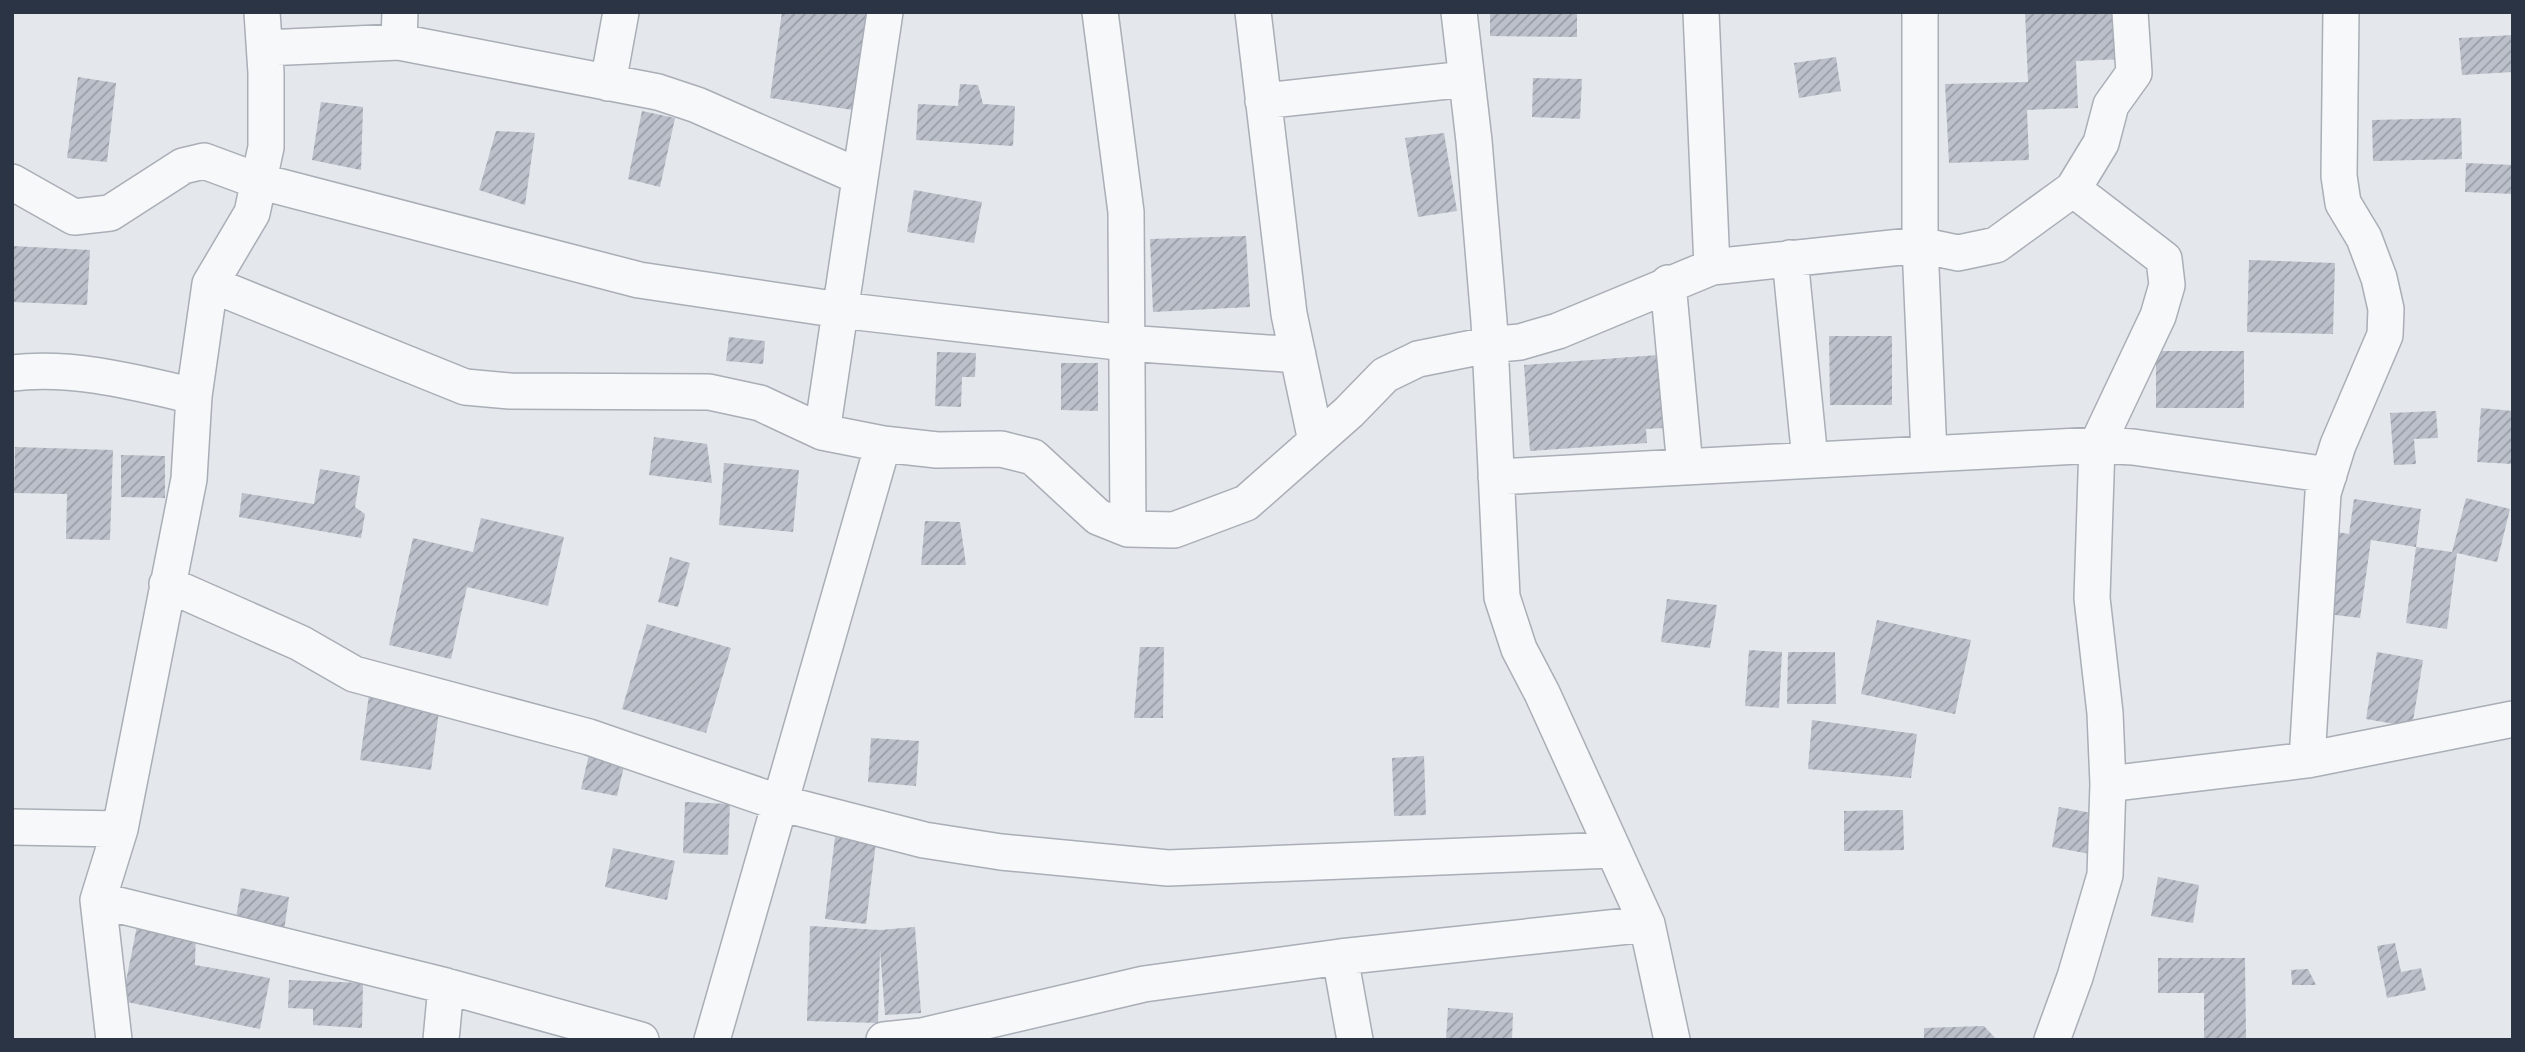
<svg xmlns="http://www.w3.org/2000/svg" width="2525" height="1052" font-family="'Exo 2',sans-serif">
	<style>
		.building { fill: url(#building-hatch) }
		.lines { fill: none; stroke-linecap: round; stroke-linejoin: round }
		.minor-casing { stroke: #a9aeb7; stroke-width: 38 }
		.minor { stroke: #f7f8fa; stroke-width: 35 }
	</style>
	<defs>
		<pattern id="building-hatch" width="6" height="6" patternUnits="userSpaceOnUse" patternTransform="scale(1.75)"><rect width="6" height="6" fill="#bbc0ca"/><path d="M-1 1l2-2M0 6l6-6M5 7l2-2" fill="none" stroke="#989da6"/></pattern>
	</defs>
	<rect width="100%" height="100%" fill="#e4e7ec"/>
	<path class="building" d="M782 12H873L860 111 770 98Z
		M1490 12H1577V37L1490 36Z
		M2025 12H2125L2126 59 2076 61 2078 108 2027 110 2029 160 1949 163 1945 84 2028 82Z
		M2513 35V72L2462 75 2459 38Z
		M1836 57 1841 91 1799 98 1794 63Z
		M78 77 116 83 107 162 67 158Z
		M1533 78 1582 79 1580 119 1532 117Z
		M960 84 978 85 983 104 1015 106 1013 146 916 140 918 104 958 106Z
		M321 102 363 107 361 170 312 160Z
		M642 111 675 118 660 187 628 179Z
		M2461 118 2462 159 2373 161 2372 120Z
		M496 131 535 133 525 205 479 190Z
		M1444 133 1457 211 1418 217 1405 138Z
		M2466 163 2513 165V194L2465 192Z
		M914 190 982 202 974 243 907 232Z
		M1246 236 1250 307 1153 312 1150 239Z
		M12 246 90 250 87 305 12 302Z
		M2249 260 2335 263 2333 334 2247 332Z
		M1829 336H1892V405H1830Z
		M729 337 765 341 763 364 726 361Z
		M2156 351H2244V408H2156Z
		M937 352 976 353 975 377H962L961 407 935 406Z
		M1658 355 1664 428 1646 429 1647 443 1530 451 1524 365Z
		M1061 363H1098V411L1061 410Z
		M2481 408 2513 411V464L2477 462Z
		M2436 411 2438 438 2414 439 2416 464 2394 465 2390 413Z
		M654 437 707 444 712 483 649 475Z
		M15 447 113 450 110 540 66 539 67 494 14 493Z
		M121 455 165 456V498L121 497Z
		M724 463 799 470 793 532 719 525Z
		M320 469 360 476 355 507 365 514 361 538 239 517 242 493 314 504Z
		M2466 498 2510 509 2497 562 2457 553 2447 629 2406 623 2416 547 2371 540 2360 618 2319 613 2331 531 2349 534 2354 499 2421 509 2416 547 2452 552Z
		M481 518 564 537 548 606 467 587 451 659 389 645 413 538 473 552Z
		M925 521 960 522 966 565H921Z
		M670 557 690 563 678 607 658 602Z
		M1667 599 1717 605 1710 648 1661 642Z
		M1877 620 1971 640 1955 714 1861 694Z
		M647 624 731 648 706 733 622 709Z
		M1140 647H1164L1163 718H1134Z
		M1749 650 1782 652 1779 708 1745 706Z
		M1788 652H1835L1836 704H1787Z
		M2377 652 2423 660 2412 727 2366 719Z
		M372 673 443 682 431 770 360 760Z
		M1812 720 1917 734 1911 778 1808 769Z
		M871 738 919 741 916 786 868 782Z
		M590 750 626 758 617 796 581 789Z
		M1424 756 1426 815 1394 816 1392 758Z
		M685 802 730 804 728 855 683 853Z
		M2059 807 2097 814 2090 854 2052 847Z
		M1903 810 1904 850 1844 851V811Z
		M835 837 876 842 866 924 825 919Z
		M613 848 675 861 667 900 605 887Z
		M2158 877 2199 885 2193 923 2151 916Z
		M241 888 289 897 283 937 234 929Z
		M139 916 196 927 195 965 270 978 260 1029 122 1001Z
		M810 926 880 930 915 927 921 1013 885 1015 880 949 878 1023 807 1021Z
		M2395 943 2401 972 2421 968 2426 990 2387 998 2377 946Z
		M2158 958H2245L2246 1039H2204V993H2158Z
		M2308 969 2316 985H2292L2291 970Z
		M289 980 363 983 362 1028 313 1025V1009L288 1008Z
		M1448 1008 1513 1013 1512 1040H1446Z
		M1984 1026 1997 1040H1924V1028Z"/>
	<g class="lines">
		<g class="minor-casing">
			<path id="minor" d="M1100 12 1126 212 1128 529
				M1253 12 1289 314 1316 441
				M1459 12 1474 141 1489 321 1502 597 1519 649 1542 693 1647 924 1672 1040
				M1701 12 1712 267
				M1920 12V245L1929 454
				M399 42 400 12
				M265 48 399 42 658 92 697 105 860 177
				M608 83 621 12
				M1263 101 1466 79
				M12 182 74 217 110 213 183 166 204 161 258 181 639 280 840 310 1126 343 1298 355
				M1790 258 1810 460
				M1668 283 1685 467
				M210 284 465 387 510 391 709 392 760 403 822 432 883 444 937 450 1001 449 1033 457 1098 517 1128 529 1174 530 1246 503 1349 412 1385 375 1418 359 1488 345 1520 342 1558 331 1712 267 1920 245 1958 253 1996 245 2073 189 2101 143 2111 105 2134 73 2130 12
				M12 373C74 366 134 382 194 396
				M822 432 885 12
				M1496 477 2097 445 2133 447 2329 475
				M167 584 300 643 354 674 589 737 780 803 924 840 1001 852 1168 868 1613 850
				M2307 760 2323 493 2338 445 2385 335 2386 309 2379 278 2364 238 2343 203 2339 176 2341 12
				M2108 784 2307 760 2513 719
				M12 827 120 829
				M98 900 446 986 641 1040
				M1340 957 1355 1040
				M114 1040 98 900 120 829 189 479 194 396 210 284 252 213 266 147V73L262 12
				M441 1040 446 986
				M712 1040 883 444
				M884 1040 922 1036 1144 984 1340 957 1647 924
				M2052 1040 2075 977 2105 875 2108 784 2105 713 2092 598 2097 445 2158 316 2167 285 2164 259 2073 189"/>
		</g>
		<use href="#minor" class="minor"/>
	</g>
	<rect width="2525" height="1052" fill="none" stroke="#2b3445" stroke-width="28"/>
</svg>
